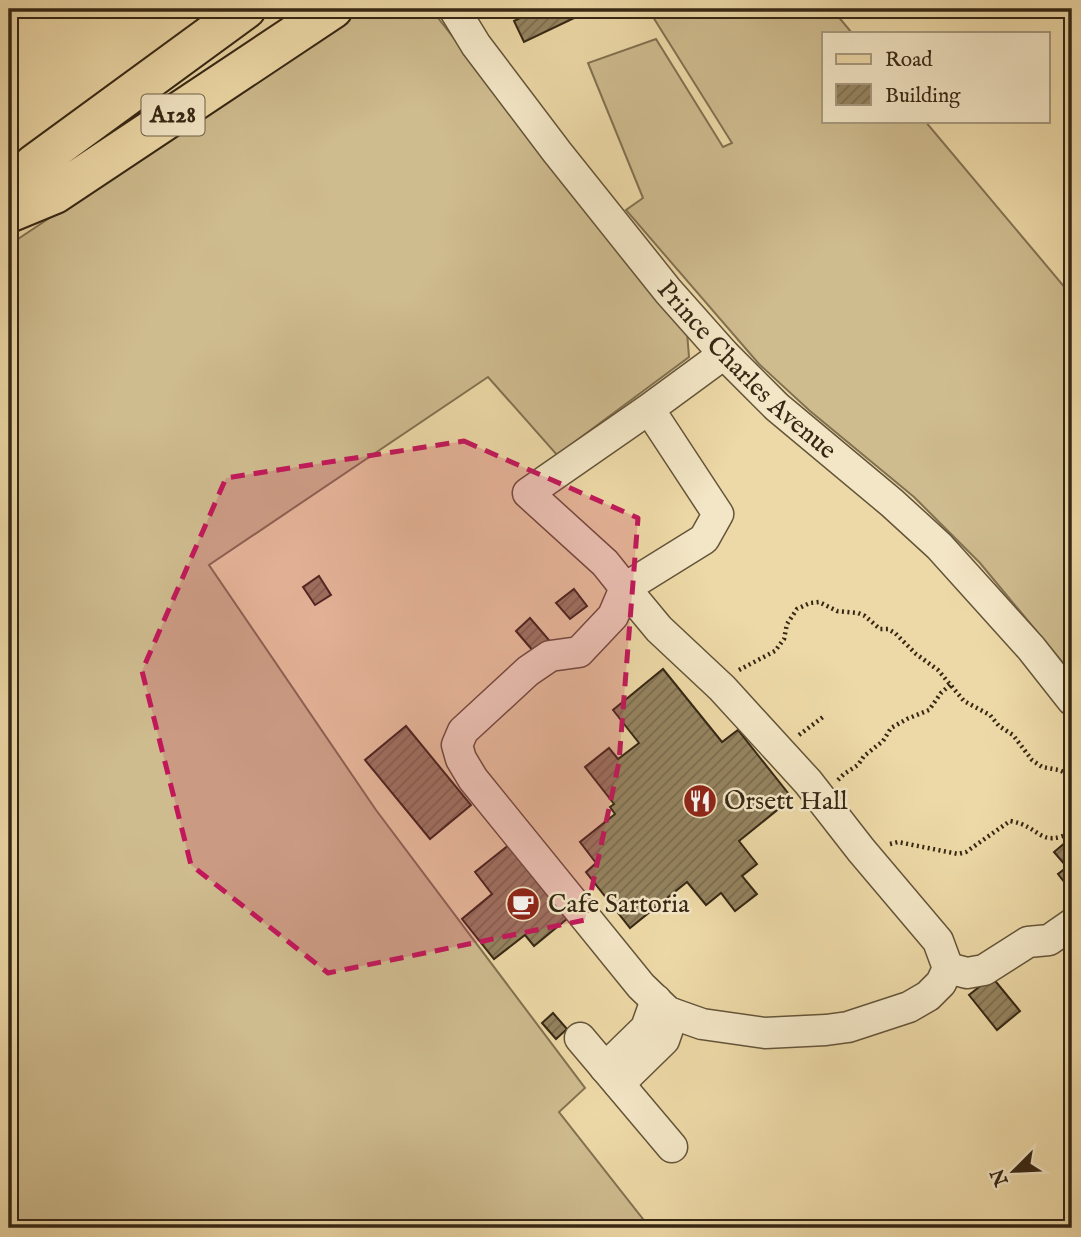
<svg xmlns="http://www.w3.org/2000/svg" width="1081" height="1237" font-family="'IM FELL English',serif">
	<style>
		.grass { fill: #cebb8e; stroke: #827151; stroke-width: 2 }
		.building { fill: url(#building-hatch); stroke: #362714; stroke-width: 2 }
		.lines { fill: none; stroke-linecap: round; stroke-linejoin: round }
		.minor-casing { stroke: #645439; stroke-width: 33 }
		.major-casing { stroke: #362714; stroke-width: 42 }
		.path { stroke: #362714; stroke-width: 4.5; stroke-dasharray: 2 3.5; stroke-linecap: butt }
		.minor { stroke: #f3e6c6; stroke-width: 30 }
		.major { stroke: #edd9a7; stroke-width: 38 }
		.marked { fill: #c2185b; fill-opacity: 0.2; stroke: #c2185b; stroke-width: 5; stroke-dasharray: 14 9; stroke-linejoin: round }
		.labels { text-anchor: middle; dominant-baseline: central; stroke-width: 5; stroke-linejoin: round; paint-order: stroke }
		.shield { fill: #f3e6c6; stroke: #6f6049; stroke-width: 2 }
		.shield-label { font-size: 24px; font-weight: bold; fill: #362714 }
		.street-label { font-size: 26px; fill: #362714; stroke: #f3e6c6 }
		.poi-label { font-size: 26px; fill: #362714; stroke: #f3e6c6; text-anchor: start }
	</style>
	<defs>
		<pattern id="building-hatch" width="6" height="6" patternUnits="userSpaceOnUse" patternTransform="scale(1.75)"><rect width="6" height="6" fill="#958460"/><path d="M-1 1l2-2M0 6l6-6M5 7l2-2" fill="none" stroke="#7a6c4e"/></pattern>
	</defs>
	<rect width="100%" height="100%" fill="#edd9a7"/>
	<filter id="stains"><feTurbulence type="fractalNoise" baseFrequency=".00286" numOctaves="4"/><feColorMatrix values="0 0 0 0 .2 0 0 0 0 .09 0 0 0 0 .02 0 0 0 .5 -.17"/></filter>
	<radialGradient id="worn" r=".72"><stop offset=".6" stop-color="#630" stop-opacity="0"/><stop offset="1" stop-color="#630" stop-opacity=".3"/></radialGradient>
	<path class="grass" d="M363 9H419L438 18 687 332 689 357 557 455 488 377 209 565 376 810 585 1088 559 1112 650 1228H9V245Z
		M648 9H832L852 33H824V121H925L1072 296V674L980 563 914 497 810 411 759 364 626 210 643 198 588 63 656 39 723 147 732 143Z"/>
	<path class="building" d="M538 9H593L524 42 514 21Z
		M319 576 331 595 315 605 303 587Z
		M574 589 587 606 570 619 556 603Z
		M530 618 549 640 534 652 516 631Z
		M663 669 722 742 738 730 792 798 739 841 757 864 742 876 757 894 735 911 721 893 706 905 687 882 630 928 586 872 596 863 580 842 615 814 610 807 614 804 585 767 609 748 618 759 639 743 613 710Z
		M406 726 471 805 430 839 365 760Z
		M1072 837V892L1058 874 1067 867 1054 852Z
		M515 840 574 913 534 946 525 935 494 959 462 919 492 894 475 872Z
		M992 977 1020 1011 997 1030 969 995Z
		M553 1013 567 1029 556 1039 542 1023Z"/>
	<g class="lines">
		<g class="minor-casing">
			<g id="minor">
				<path id="s1" d="M454 9 476 45 557 152 668 291 724 354 777 407 892 503 939 546 1031 648 1072 700"/>
				<path d="M649 409 528 493 605 563 625 588 704 539 718 514 649 409 724 354"/>
				<path d="M625 588 659 629 722 688 808 782 861 850 938 941 948 968 941 983 928 996 909 1007 848 1027 826 1030 765 1033 702 1024 668 1012 641 986 473 779 461 759 457 745 463 731 528 671 550 656 579 652 613 616Z"/>
				<path d="M948 968 967 973 984 970 1028 942 1049 940 1072 924"/>
				<path d="M580 1038 672 1147"/>
				<path d="M605 1068 646 1028 656 1000"/>
				<path d="M619 1084 664 1040 673 1014"/>
			</g>
		</g>
		<g class="major-casing">
			<path id="major" d="M9 192 34 164 246 9
				M9 213 55 194 333 9"/>
		</g>
		<path class="path" d="M739 670 775 651 784 639 787 624 797 609 810 603 819 602 837 611 858 613 865 616 880 629H888L895 633 916 654 938 670 964 701 990 715 999 726 1013 735 1032 760 1042 767 1059 770 1068 774 1072 779
			M799 735 823 717
			M838 780 844 774 858 765 864 756 883 741 891 728 907 719 929 710 941 693 951 684
			M890 844 898 842 958 854 966 852 1010 821C1041 826 1039 849 1072 832"/>
		<use href="#minor" class="minor"/>
		<use href="#major" class="major"/>
	</g>
	<path class="marked" d="M464 441 638 518 619 762 585 920 328 973 191 865 142 671 226 478Z"/>
	<defs>
		<g id="restaurant-disc" transform="scale(1.75)"><circle r="9.5" fill="#8f2418" stroke="#f3e6c6"/><path d="M-5-6h1v4h1v-4h1v4h1v-4h1v5L-1.5 .5V6h-2V.5L-5-1ZM5-6V6H3V1.5H1.5Q1.5-4 5-6Z" fill="#fff"/></g>
		<g id="cafe-disc" transform="scale(1.75)"><circle r="9.5" fill="#8f2418" stroke="#f3e6c6"/><path d="M-5.5-4.5H6V0H3Q3 3.5 0 3.5H-2.5Q-5.5 3.5-5.5 0ZM3-3.2v2h1.7v-2ZM-6 4.5H4V6H-6Z" fill="#fff"/></g>
	</defs>
	<g fill-rule="evenodd">
		<use href="#restaurant-disc" x="700" y="801"/>
		<use href="#cafe-disc" x="523" y="904"/>
	</g>
	<g class="labels">
		<rect class="shield" x="141.5" y="94.5" width="63" height="41" rx="5"/>
		<g class="shield-label">
			<text x="173" y="115">A128</text>
		</g>
		<g class="street-label">
			<text stroke="none"><textPath href="#s1" startOffset="466">Prince Charles Avenue</textPath></text>
		</g>
		<g class="poi-label">
			<text x="724" y="801">Orsett Hall</text>
			<text x="548" y="904">Cafe Sartoria</text>
		</g>
	</g>
	<rect width="1081" height="1237" fill="none" stroke="#edd9a7" stroke-width="35"/>
	<rect x="10" y="10" width="1060" height="1216" fill="none" stroke="#362714" stroke-width="3.5"/>
	<rect x="18" y="18" width="1046" height="1202" fill="none" stroke="#362714" stroke-width="2"/>
	<rect x="822" y="32" width="228" height="91" fill="#f3e6c6" stroke="#a79a7f" stroke-width="2"/>
	<rect x="836" y="54" width="35" height="10" fill="#edd9a7" stroke="#a79a7f" stroke-width="2"/>
	<text x="885" y="66" font-size="21" fill="#362714">Road</text>
	<rect x="836" y="84" width="35" height="21" fill="url(#building-hatch)" stroke="#a79a7f" stroke-width="2"/>
	<text x="885" y="102" font-size="21" fill="#362714">Building</text>
	<g transform="translate(1014 1171) rotate(246)" stroke="#f3e6c6" stroke-width="5" paint-order="stroke">
	<path d="M0-5L12 26L0 18L-12 26Z" fill="#362714"/>
	<text y="-10" font-size="19" font-weight="bold" text-anchor="middle" fill="#362714">N</text>
	</g>
	<rect width="100%" height="100%" filter="url(#stains)"/>
	<rect width="100%" height="100%" fill="url(#worn)"/>
</svg>
